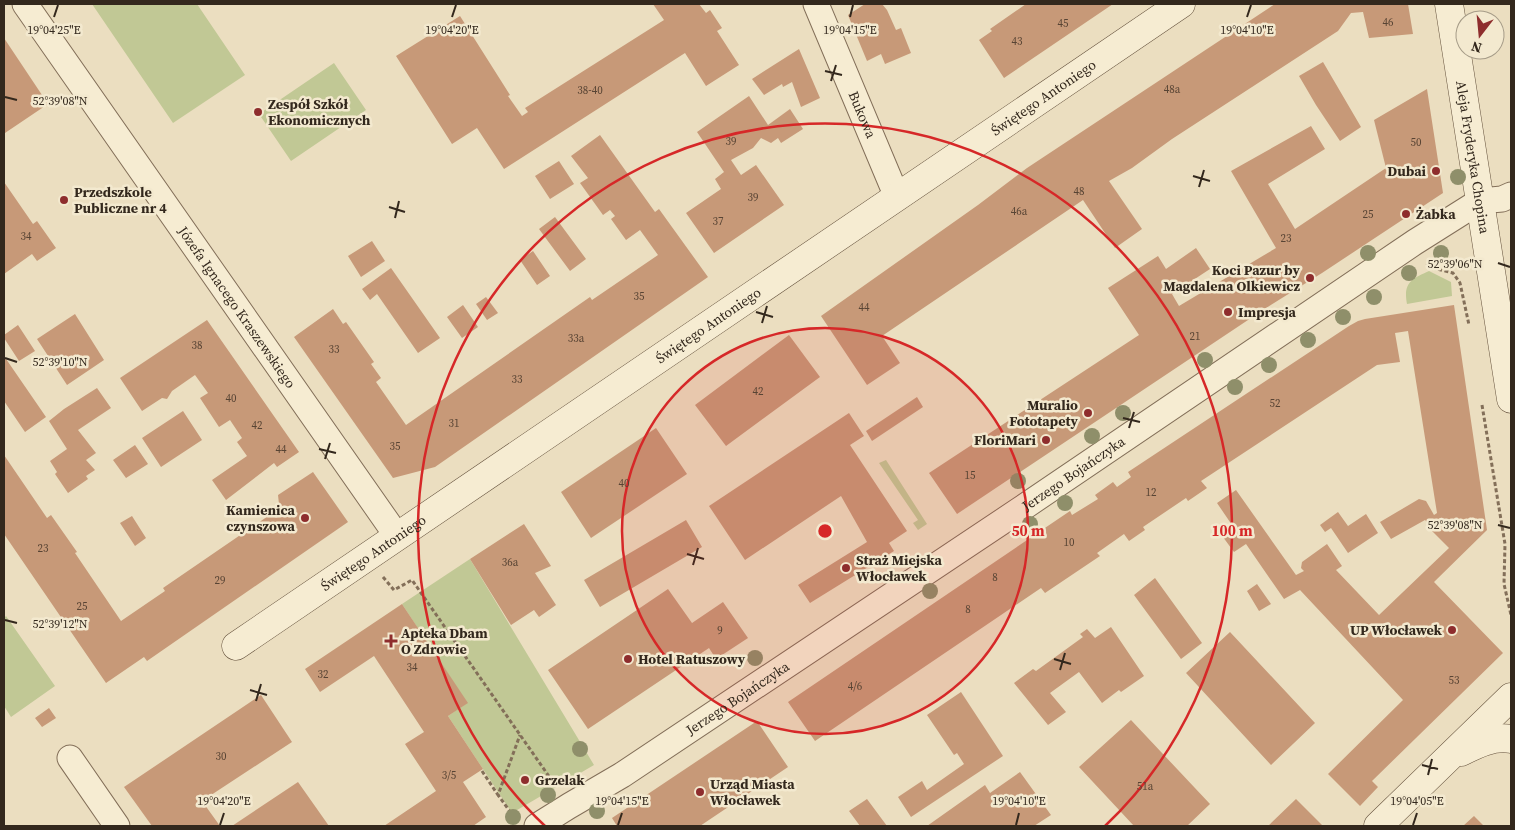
<svg xmlns="http://www.w3.org/2000/svg" width="1515" height="830" font-family="'Source Serif 4',serif">
	<style>
		.green { fill: #c1c895 }
		.building { fill: #c79978 }
		.lines { fill: none; stroke-linecap: round; stroke-linejoin: round }
		.street-casing { stroke: #836f59; stroke-width: 27 }
		.secondary-casing { stroke: #64513c; stroke-width: 29 }
		.path { stroke: #836f59; stroke-width: 3; stroke-dasharray: 4 2.5; stroke-linecap: butt }
		.street { stroke: #f6ecd2; stroke-width: 25 }
		.secondary { stroke: #f6ecd2; stroke-width: 28 }
		.tree { fill: #8f8f6a }
		.ticks { fill: none; stroke: #33281d; stroke-width: 2 }
		.ring { fill: none; stroke: #d62828; stroke-width: 2.5 }
		.poi-dot { fill: #8e2d2d; stroke: #f3e9cf; stroke-width: 2 }
		.labels { text-anchor: middle; dominant-baseline: central; stroke-width: 5; stroke-linejoin: round; paint-order: stroke }
		.number-label { font-size: 11px; fill: #584434 }
		.street-label { font-size: 14px; fill: #33281d; stroke: #f3e9cf }
		.poi-label { font-size: 14px; font-weight: bold; fill: #33281d; stroke: #f3e9cf; text-anchor: start }
		.ticks-label { font-size: 12px; text-anchor: middle; fill: #33281d; stroke: #f3e9cf; stroke-width: 5; stroke-linejoin: round; paint-order: stroke }
		.centre { fill: #d62828; stroke: #f3e9cf; stroke-width: 2.5 }
		.ring-label { font-size: 15px; text-anchor: middle; font-weight: bold; fill: #d62828; stroke: #f3e9cf; stroke-width: 5; stroke-linejoin: round; paint-order: stroke }
	</style>
	<rect width="100%" height="100%" fill="#ebdec0"/>
	<path class="green" d="M92 4H197L245 75 173 123Z
		M334 63 366 110 291 161 259 114Z
		M1429 271 1451 282 1452 296 1407 304C1403 283 1411 279 1429 271Z
		M886 460 927 524 918 530 913 523 918 520 879 463Z
		M470 559 594 765 512 813 448 716 467 703 402 604Z
		M6 616 55 686 11 717 4 706V618Z"/>
	<path class="building" d="M653 4H699L706 13 710 10 722 28 717 31 739 65 706 86 685 53 504 169 477 128 452 144 396 56 460 16 510 95 508 96 522 116 528 112 525 108 664 20Z
		M865 4H882L887 10 896 30 901 28 911 53 885 64 881 54 867 61 848 15Z
		M1026 4H1113L1004 78 979 40 992 31 990 29Z
		M1275 4H1408L1413 34 1369 38 1363 12 1351 13 1338 31 1172 139 1132 168 1109 181 1142 229 1115 248 1083 200 882 336 900 363 867 385 821 316 978 205 1027 168Z
		M4 38 48 104 5 133 4 130Z
		M799 49 820 98 801 107 792 82 783 87 782 84 764 95 752 79Z
		M1323 62 1361 127 1340 141 1316 105 1299 76Z
		M1427 89 1443 193 1322 273 1263 310 957 514 929 473 1139 335 1108 288 1158 256 1166 269 1196 248 1210 269 1172 294 1179 306 1276 248 1231 171 1311 126 1325 149 1268 184 1295 229 1386 168 1374 120Z
		M749 96 768 125 790 109 803 129 781 143 778 138 771 143 761 138 753 148 731 160 741 175 756 165 784 205 714 253 686 213 721 189 715 179 724 172 697 132Z
		M600 135 655 212 659 209 708 277 435 467 393 478 294 337 333 309 343 324 346 322 374 362 371 364 381 378 376 382 406 425 590 297 592 300 658 255 640 230 626 240 611 219 615 216 610 210 603 215 580 183 588 178 571 156Z
		M559 161 574 184 550 199 535 176Z
		M4 182 33 224 37 221 56 248 37 261 32 254 4 274Z
		M555 217 586 259 570 271 539 229Z
		M372 241 385 261 361 277 348 256Z
		M533 251 550 276 537 285 520 260Z
		M391 268 440 338 418 353 377 294 370 300 362 289Z
		M486 297 498 313 487 320 476 304Z
		M463 305 478 327 462 338 447 317Z
		M1454 305 1487 530 1434 582 1503 653 1372 781 1378 787 1360 806 1328 774 1403 700 1300 590 1284 599 1246 544 1234 552 1220 533 1232 525 1217 503 1236 490 1296 575 1304 571 1301 568 1302 562 1327 544 1342 566 1336 570 1379 615 1449 548 1432 531 1434 529 1425 520 1391 539 1380 522 1419 499 1426 501 1434 515 1437 513 1408 331 1395 333 1400 362 1377 365 1201 481 1207 488 1188 501 1186 498 1143 527 1145 530 1129 541 1124 534 1097 553 1100 556 1045 593 1041 588 815 741 788 702 1070 511 1072 515 1098 499 1095 495 1113 482 1117 487 1131 477 1128 472 1349 326 1358 321 1365 319Z
		M75 314 104 360 67 385 37 339Z
		M207 320 299 452 277 467 274 463 226 500 212 480 247 456 237 442 242 438 230 420 219 427 200 398 208 393 195 375 172 391 167 399 162 398 142 411 120 378Z
		M18 325 35 351 19 361 4 338V335Z
		M789 335 820 377 726 446 695 405Z
		M4 356 46 417 25 432 4 401Z
		M97 388 111 408 78 430 96 453 86 460 95 470 86 476 88 479 68 493 55 474 57 472 50 461 67 449 49 421 64 409Z
		M917 397 923 407 872 441 866 431Z
		M183 411 202 440 161 467 142 438Z
		M849 413 864 436 850 445 907 531 889 543 894 551 810 603 798 585 867 542 841 496 745 560 709 506Z
		M656 428 687 474 591 538 561 492Z
		M135 445 148 464 126 478 113 460Z
		M4 455 47 518 51 515 77 552 75 553 121 621 165 591 163 588 271 514 269 510 279 504 278 495 313 472 348 522 147 661 144 657 106 683 4 534Z
		M1338 512 1348 526 1366 514 1378 533 1348 553 1331 528 1325 532 1320 525Z
		M132 516 146 538 135 546 120 523Z
		M686 520 702 547 600 607 584 580Z
		M524 524 551 566 535 573 556 605 539 617 534 610 511 625 470 559Z
		M1155 578 1202 643 1181 659 1134 595Z
		M1257 584 1271 604 1259 611 1247 591Z
		M668 589 692 623 723 602 748 638 716 659 709 648 588 729 548 670Z
		M402 604 468 703 448 716 483 769 463 782 486 817 473 826H384L436 791 405 744 424 732 374 656 320 692 305 669Z
		M1111 627 1144 676 1121 692 1119 690 1102 703 1079 672 1050 693 1066 712 1048 725 1014 683 1033 669 1036 671 1083 637 1080 634 1087 629 1095 638Z
		M1230 632 1315 723 1271 765 1186 673Z
		M961 692 1003 756 911 817 898 797 922 781 927 790 964 764 957 753 954 755 927 715Z
		M261 695 292 742 202 801 220 826H152L124 787Z
		M49 708 56 718 42 727 35 718Z
		M1131 720 1210 804 1187 826H1134L1079 767Z
		M757 721 788 767 700 826H617L612 818Z
		M1020 772 1051 815 1034 826H927L985 785 990 793Z
		M298 782 329 826H232Z
		M867 799 887 826H860L849 811Z
		M1296 799 1323 826H1268Z
		M1474 816 1484 826H1463Z"/>
	<g class="lines">
		<g class="street-casing">
			<g id="street">
				<path id="s1" d="M25 4 397 536"/>
				<path id="s2" d="M816 4 897 197"/>
				<path d="M70 758 117 826"/>
				<path id="s3" d="M537 826 569 806 622 775 1021 509 1415 242 1480 201 1502 199 1511 195"/>
			</g>
		</g>
		<g class="secondary-casing">
			<g id="secondary">
				<path id="s4" d="M1449 4 1511 399"/>
				<path id="s5" d="M236 646 1181 4"/>
				<path d="M1461 752C1477 744 1493 736 1511 739"/>
				<path d="M1378 826 1511 697"/>
			</g>
		</g>
		<path class="path" d="M1427 264 1429 267 1453 273 1460 283 1469 325
			M1482 405 1505 544 1504 584 1511 615
			M383 577 394 590 412 580 555 785
			M482 771 498 795
			M511 813 498 795 520 735"/>
		<use href="#street" class="street"/>
		<use href="#secondary" class="secondary"/>
	</g>
	<g class="tree">
		<circle cx="1458" cy="177" r="8"/>
		<circle cx="1368" cy="253" r="8"/>
		<circle cx="1441" cy="253" r="8"/>
		<circle cx="1409" cy="273" r="8"/>
		<circle cx="1374" cy="297" r="8"/>
		<circle cx="1343" cy="317" r="8"/>
		<circle cx="1308" cy="340" r="8"/>
		<circle cx="1205" cy="360" r="8"/>
		<circle cx="1269" cy="365" r="8"/>
		<circle cx="1235" cy="387" r="8"/>
		<circle cx="1123" cy="413" r="8"/>
		<circle cx="1092" cy="436" r="8"/>
		<circle cx="1018" cy="481" r="8"/>
		<circle cx="1065" cy="503" r="8"/>
		<circle cx="1030" cy="524" r="8"/>
		<circle cx="930" cy="591" r="8"/>
		<circle cx="755" cy="658" r="8"/>
		<circle cx="580" cy="749" r="8"/>
		<circle cx="548" cy="795" r="8"/>
		<circle cx="597" cy="811" r="8"/>
		<circle cx="513" cy="817" r="8"/>
	</g>
	<path class="ticks" d="M54 17 58 5M452 17 456 5M850 17 853 5M1247 17 1251 5M825 71 842 75M831 81 836 65M5 97 17 100M1193 176 1210 181M1199 187 1204 170M389 207 405 212M395 218 399 201M1498 263 1510 267M756 312 773 317M762 323 767 306M5 358 17 362M1123 418 1140 422M1129 428 1134 412M319 449 336 453M325 459 330 443M1498 525 1510 528M687 554 704 559M693 565 698 548M5 620 17 623M1054 659 1071 664M1060 670 1065 653M250 690 267 695M256 701 261 684M1422 765 1438 769M1428 775 1432 759M220 825 224 813M618 825 622 813M1016 825 1019 813M1413 825 1417 813"/>
	<circle cx="825" cy="531" r="203" fill="#d62828" fill-opacity=".12"/>
	<g class="ring">
		<circle cx="825" cy="531" r="203"/>
		<path d="M545 826A407 407 0 1 1 1105 826"/>
	</g>
	<g class="poi-dot">
		<circle cx="258" cy="112" r="5"/>
		<circle cx="1436" cy="171" r="5"/>
		<circle cx="64" cy="200" r="5"/>
		<circle cx="1406" cy="214" r="5"/>
		<circle cx="1310" cy="278" r="5"/>
		<circle cx="1228" cy="312" r="5"/>
		<circle cx="1088" cy="413" r="5"/>
		<circle cx="1046" cy="440" r="5"/>
		<circle cx="305" cy="518" r="5"/>
		<circle cx="846" cy="568" r="5"/>
		<circle cx="1452" cy="630" r="5"/>
		<path d="M388.5 633.5h5v5h5v5h-5v5h-5v-5h-5v-5h5z"/>
		<circle cx="628" cy="659" r="5"/>
		<circle cx="525" cy="780" r="5"/>
		<circle cx="700" cy="792" r="5"/>
	</g>
	<g class="labels">
		<g class="number-label">
			<text x="1388" y="22">46</text>
			<text x="1063" y="23">45</text>
			<text x="1017" y="41">43</text>
			<text x="1172" y="89">48a</text>
			<text x="590" y="90">38-40</text>
			<text x="731" y="141">39</text>
			<text x="1416" y="142">50</text>
			<text x="1079" y="191">48</text>
			<text x="753" y="197">39</text>
			<text x="1019" y="211">46a</text>
			<text x="1368" y="214">25</text>
			<text x="718" y="221">37</text>
			<text x="26" y="236">34</text>
			<text x="1286" y="238">23</text>
			<text x="639" y="296">35</text>
			<text x="864" y="307">44</text>
			<text x="1195" y="336">21</text>
			<text x="576" y="338">33a</text>
			<text x="197" y="345">38</text>
			<text x="334" y="349">33</text>
			<text x="517" y="379">33</text>
			<text x="758" y="391">42</text>
			<text x="231" y="398">40</text>
			<text x="1275" y="403">52</text>
			<text x="454" y="423">31</text>
			<text x="257" y="425">42</text>
			<text x="395" y="446">35</text>
			<text x="281" y="449">44</text>
			<text x="970" y="475">15</text>
			<text x="624" y="483">40</text>
			<text x="1151" y="492">12</text>
			<text x="1069" y="542">10</text>
			<text x="43" y="548">23</text>
			<text x="510" y="562">36a</text>
			<text x="995" y="577">8</text>
			<text x="220" y="580">29</text>
			<text x="82" y="606">25</text>
			<text x="968" y="609">8</text>
			<text x="720" y="630">9</text>
			<text x="412" y="667">34</text>
			<text x="323" y="674">32</text>
			<text x="1454" y="680">53</text>
			<text x="855" y="686">4/6</text>
			<text x="221" y="756">30</text>
			<text x="449" y="775">3/5</text>
			<text x="1145" y="786">51a</text>
		</g>
		<g class="street-label">
			<text stroke="none"><textPath href="#s5" startOffset="976">Świętego Antoniego</textPath></text>
			<text stroke="none"><textPath href="#s2" startOffset="120">Bukowa</textPath></text>
			<text stroke="none"><textPath href="#s4" startOffset="155">Aleja Fryderyka Chopina</textPath></text>
			<text stroke="none"><textPath href="#s1" startOffset="370">Józefa Ignacego Kraszewskiego</textPath></text>
			<text stroke="none"><textPath href="#s5" startOffset="571">Świętego Antoniego</textPath></text>
			<text stroke="none"><textPath href="#s3" startOffset="642">Jerzego Bojańczyka</textPath></text>
			<text stroke="none"><textPath href="#s5" startOffset="166">Świętego Antoniego</textPath></text>
			<text stroke="none"><textPath href="#s3" startOffset="238">Jerzego Bojańczyka</textPath></text>
		</g>
		<g class="poi-label">
			<text x="268" y="104">Zespół Szkół<tspan x="268" dy="16">Ekonomicznych</tspan></text>
			<text x="1426" y="171" text-anchor="end">Dubai</text>
			<text x="74" y="192">Przedszkole<tspan x="74" dy="16">Publiczne nr 4</tspan></text>
			<text x="1416" y="214">Żabka</text>
			<text x="1300" y="270" text-anchor="end">Koci Pazur by<tspan x="1300" dy="16">Magdalena Olkiewicz</tspan></text>
			<text x="1238" y="312">Impresja</text>
			<text x="1078" y="405" text-anchor="end">Muralio<tspan x="1078" dy="16">Fototapety</tspan></text>
			<text x="1036" y="440" text-anchor="end">FloriMari</text>
			<text x="295" y="510" text-anchor="end">Kamienica<tspan x="295" dy="16">czynszowa</tspan></text>
			<text x="856" y="560">Straż Miejska<tspan x="856" dy="16">Włocławek</tspan></text>
			<text x="1442" y="630" text-anchor="end">UP Włocławek</text>
			<text x="401" y="633">Apteka Dbam<tspan x="401" dy="16">O Zdrowie</tspan></text>
			<text x="638" y="659">Hotel Ratuszowy</text>
			<text x="535" y="780">Grzelak</text>
			<text x="710" y="784">Urząd Miasta<tspan x="710" dy="16">Włocławek</tspan></text>
		</g>
	</g>
	<g class="ticks-label">
		<text x="54" y="34">19°04'25"E</text>
		<text x="452" y="34">19°04'20"E</text>
		<text x="850" y="34">19°04'15"E</text>
		<text x="1247" y="34">19°04'10"E</text>
		<text x="60" y="105">52°39'08"N</text>
		<text x="1455" y="268">52°39'06"N</text>
		<text x="60" y="366">52°39'10"N</text>
		<text x="1455" y="529">52°39'08"N</text>
		<text x="60" y="628">52°39'12"N</text>
		<text x="224" y="805">19°04'20"E</text>
		<text x="622" y="805">19°04'15"E</text>
		<text x="1019" y="805">19°04'10"E</text>
		<text x="1417" y="805">19°04'05"E</text>
	</g>
	<circle cx="825" cy="531" r="8" class="centre"/>
	<g class="ring-label">
		<text x="1028" y="536">50 m</text>
		<text x="1232" y="536">100 m</text>
	</g>
	<rect width="1515" height="830" fill="none" stroke="#33281d" stroke-width="10"/>
	<g transform="translate(1480 35) rotate(196)"><circle r="24" fill="#f3e9cf" stroke="#a69c88"/>
	<path d="M0-4L9 19L0 12L-9 19Z" fill="#8e2d2d"/>
	<text y="-8" font-size="14" font-weight="bold" text-anchor="middle" fill="#33281d">N</text>
	</g>
</svg>
